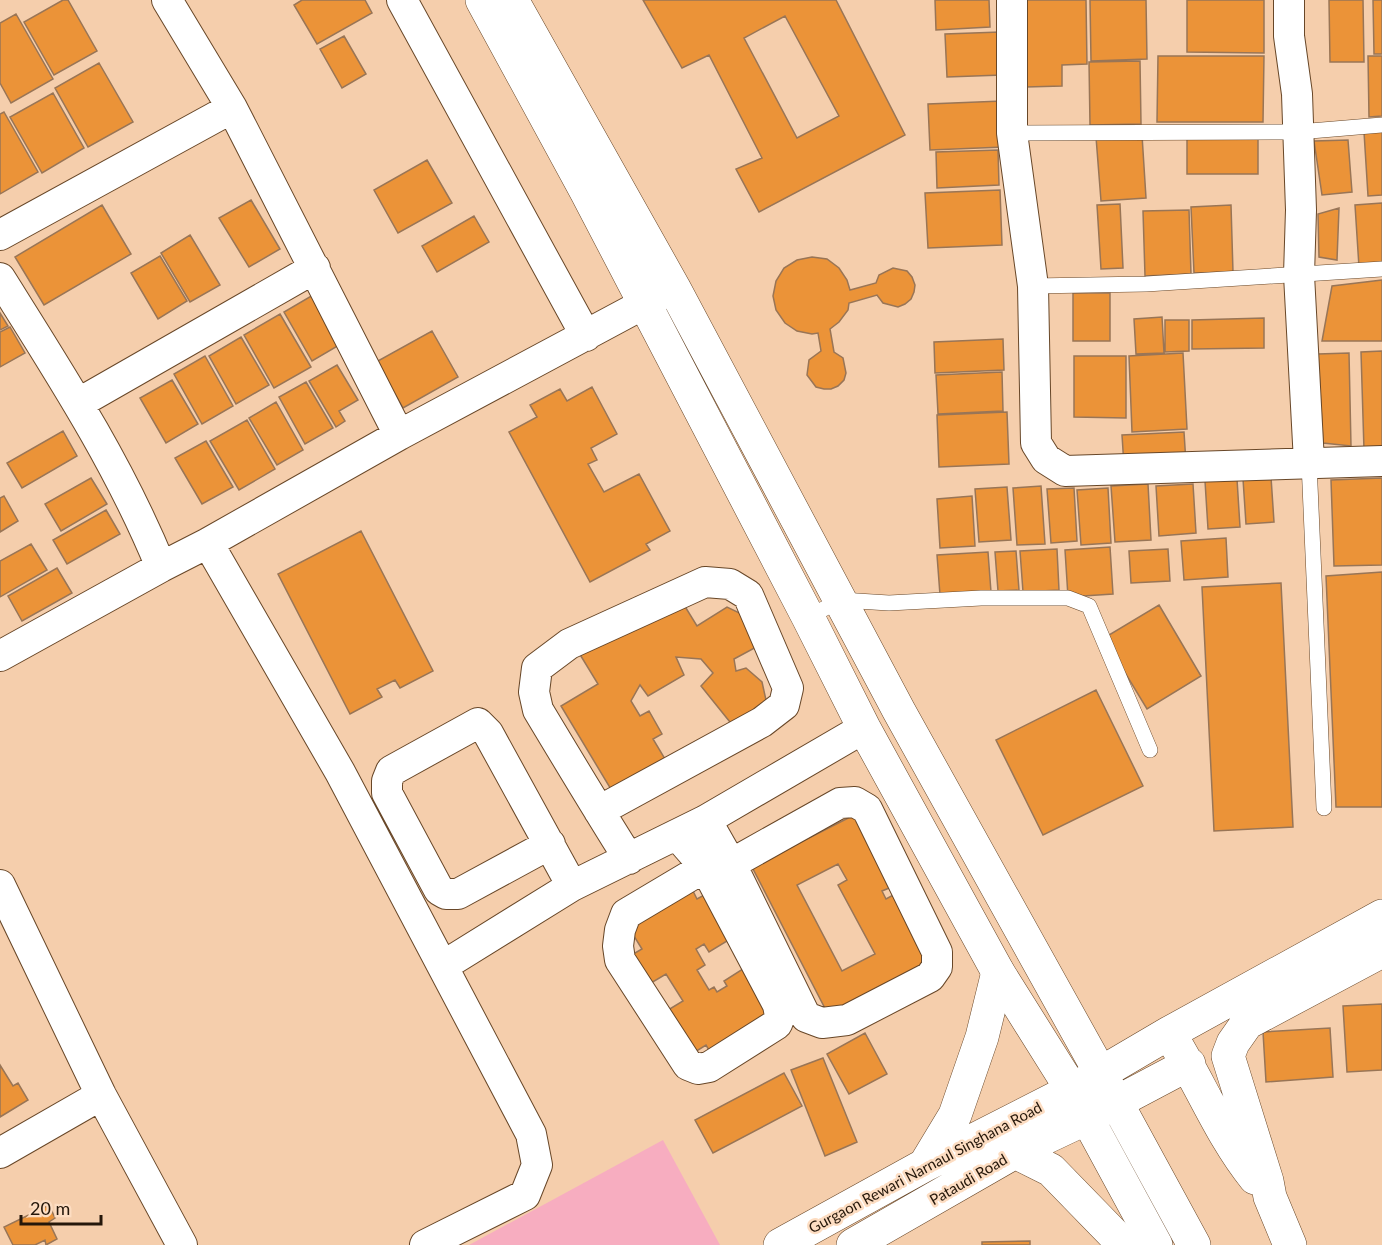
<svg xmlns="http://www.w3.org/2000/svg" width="1382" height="1245" font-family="Lato,sans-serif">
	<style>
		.green { fill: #f7adc0 }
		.building { fill: #eb9338; stroke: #997556; stroke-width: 1.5; fill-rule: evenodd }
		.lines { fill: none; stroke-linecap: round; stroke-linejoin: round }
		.service-casing { stroke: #684728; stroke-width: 16 }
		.minor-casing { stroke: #684728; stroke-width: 32 }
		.secondary-casing { stroke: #684728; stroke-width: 34 }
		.primary-casing { stroke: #684728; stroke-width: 34 }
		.trunk-casing { stroke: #684728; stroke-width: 34 }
		.service { stroke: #fff; stroke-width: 15 }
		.minor { stroke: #fff; stroke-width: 30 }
		.secondary { stroke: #fff; stroke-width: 33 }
		.primary { stroke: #fff; stroke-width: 33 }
		.trunk { stroke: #fff; stroke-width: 33 }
		.labels { text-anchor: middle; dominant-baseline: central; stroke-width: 5; stroke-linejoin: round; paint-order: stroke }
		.street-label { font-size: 15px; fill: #25170a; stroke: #fdddc2 }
	</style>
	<rect width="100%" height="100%" fill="#f5ceac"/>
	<path class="green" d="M663 1140 720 1245H469Z"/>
	<path class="building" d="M63 0H68L97 51 54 75 24 22Z
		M302 0H365L372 13 317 44 294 5Z
		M643 0H836L905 135 759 212 736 169 762 158 709 55 682 68ZM785 16 839 116 797 138 744 38Z
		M935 0H989L990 27 936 30Z
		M1024 0H1086L1087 64 1062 65V86L1026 87Z
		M1090 0H1146L1147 59 1091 61Z
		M1187 0H1264V53L1187 52Z
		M1329 0H1363L1364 62H1330Z
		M1373 0H1382V54H1374Z
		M16 14 53 79 11 103 0 83V23Z
		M1000 32 1002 75 947 77 945 34Z
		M344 36 366 74 342 88 320 49Z
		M1158 56H1264L1263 122H1157Z
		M1368 56H1382V116L1369 117Z
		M1140 61 1141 124 1090 125 1089 62Z
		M99 63 133 122 88 147 55 88Z
		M53 93 84 148 42 173 10 117Z
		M1002 101 1004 147 930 150 928 104Z
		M4 112 38 172 0 194V114Z
		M1382 131V195L1368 196 1364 132Z
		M1142 135 1146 198 1101 201 1096 137Z
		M1258 137V174H1187V138Z
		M1348 140 1352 192 1322 195 1314 141Z
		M998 150 999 185 937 188 936 152Z
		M427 160 452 203 398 233 374 190Z
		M1000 190 1002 245 928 248 925 193Z
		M251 200 280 249 249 267 219 218Z
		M1382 203V265L1359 267 1355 205Z
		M1120 204 1123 268 1101 269 1097 205Z
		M102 205 131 254 44 305 15 257Z
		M1231 205 1233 272 1194 273 1191 207Z
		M1339 208 1337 260 1319 257 1318 214Z
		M1189 210 1191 274 1145 276 1143 211Z
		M474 216 489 242 437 272 422 246Z
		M190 235 220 285 190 302 161 253Z
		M160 256 187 301 158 319 131 273Z
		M812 257 827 259 839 268 847 280 850 290 876 283 879 275 893 268 907 271 912 277 915 285 914 292 911 299 905 304 898 307 883 303 877 295 849 303 848 310 839 322 830 329 834 352 843 358 846 373 844 380 838 386 831 389H824L816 387 807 375 809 360 821 351 818 333 812 334 797 331 785 323 776 310 773 296 776 281 784 268 797 260Z
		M1382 280V341H1322L1332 286Z
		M1073 293H1110V341H1073Z
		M313 295 341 344 312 361 284 312Z
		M0 313 8 326 0 330Z
		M280 314 311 367 274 388 244 335Z
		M1162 317 1164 353 1136 354 1134 319Z
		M1264 318V348L1192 349V320Z
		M1165 320H1189V351L1165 352Z
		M10 327 25 353 0 367V332Z
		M432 331 458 377 403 408 376 362Z
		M241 337 269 385 236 404 209 356Z
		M1003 339 1004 370 935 373 934 342Z
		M1382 351V450H1364L1361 352Z
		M1183 353 1187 429 1132 432 1129 356Z
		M1349 353 1351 446 1323 443 1318 354Z
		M205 356 233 406 202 424 174 374Z
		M1074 356H1126V418L1074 417Z
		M337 365 358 400 339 411 345 421 336 427 309 381Z
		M1002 372 1003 411 938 414 936 375Z
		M172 380 198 424 166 443 140 398Z
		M306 382 333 428 305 444 279 397Z
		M592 387 617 434 591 448 597 460 588 464 604 492 639 474 670 531 646 544 650 550 590 582 509 432 537 417 530 405 560 389 567 401Z
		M276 402 303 450 277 465 249 418Z
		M1007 412 1009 464 939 467 937 415Z
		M247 420 275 469 239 490 210 441Z
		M63 431 77 456 22 488 7 463Z
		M1184 432 1186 463 1124 466 1122 435Z
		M206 441 233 487 202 504 175 458Z
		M1271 477 1274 522 1246 524 1243 479Z
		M91 478 107 504 61 531 45 504Z
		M1382 478V565L1334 566 1331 480Z
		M1237 479 1240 527 1208 529 1205 481Z
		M1148 484 1151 540 1115 542 1111 486Z
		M1193 484 1196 533 1159 536 1156 486Z
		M1041 486 1045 544 1017 545 1013 488Z
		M1007 487 1011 540 979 542 975 489Z
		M1074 488 1077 541 1051 543 1047 489Z
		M1108 488 1111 543 1081 545 1077 490Z
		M4 496 18 521 0 532V498Z
		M972 496 975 546 940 548 937 499Z
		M106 510 120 534 67 564 53 540Z
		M361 531 433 671 400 688 395 680 377 689 382 697 350 714 278 574Z
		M1226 538 1228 577 1184 580 1181 541Z
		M31 544 47 570 0 597V561Z
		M1110 547 1113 594 1068 597 1065 550Z
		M1057 549 1059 590 1023 592 1020 551Z
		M1168 549 1170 581 1131 583 1129 551Z
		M1016 551 1019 590 998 591 995 552Z
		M988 552 991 592 940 595 937 555Z
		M57 568 72 593 22 621 8 596Z
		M1382 572V807H1336L1326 576Z
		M1281 583 1293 827 1214 831 1202 587Z
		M681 600 697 626 727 607 748 617 762 644 734 659 736 671 746 668 762 682 768 709 734 727 701 686 713 673 701 659 676 657 684 675 648 696 640 685 631 701 640 716 649 711 662 734 653 739 668 764 615 796 561 706 598 684 576 648Z
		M1159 605 1201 676 1147 709 1104 638Z
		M1096 690 1143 786 1043 835 996 740Z
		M856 814 894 886 882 891 886 899 897 893 934 965 830 1018 752 867ZM838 864 847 880 838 885 875 954 842 971 797 885Z
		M692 889 697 899 708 893 732 938 709 952 704 944 696 949 705 965 697 970 709 990 714 987 717 992 727 986 724 981 749 965 773 1012 713 1057 706 1045 695 1052 668 1010 683 1001 666 974 646 986 628 957 642 949 629 928Z
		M1382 1004V1070L1347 1072 1343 1006Z
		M1330 1028 1333 1077 1266 1082 1263 1032Z
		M865 1033 887 1074 849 1094 827 1054Z
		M823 1058 857 1142 825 1156 791 1070Z
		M0 1065 13 1086 18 1083 28 1100 0 1117Z
		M784 1073 802 1106 713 1153 695 1120Z
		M49 1205 55 1218 49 1222 57 1239 46 1245 45 1240 35 1245H13L4 1227Z
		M1030 1241V1245H982V1242Z"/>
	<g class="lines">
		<g class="service-casing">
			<path id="service" d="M1012 133 1298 132 1382 125
				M1033 286 1146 284 1382 269
				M1309 462 1324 808
				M808 617 841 600 889 603 981 598H1068L1089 606 1150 750"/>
		</g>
		<g class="minor-casing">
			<path id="minor" d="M167 0 232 108 399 435
				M402 0 586 336
				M1012 0V133L1033 286 1036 443 1046 459 1065 471 1382 461
				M1289 0V36L1297 94 1301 210 1299 275 1309 462
				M0 235 232 108
				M0 278C59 372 119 464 161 567
				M79 403 315 268
				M208 543 340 772 531 1134 537 1165 525 1195 425 1245
				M0 656 161 567 208 543 399 435 666 292
				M599 811 762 722 784 705 788 688 748 595 730 584 705 582 569 644 537 668 534 692 538 710C568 760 598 810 629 859
				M706 820 731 864 806 1017 822 1023 847 1020 930 977 937 967V952L867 809 855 802 840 803 731 864
				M677 835 705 867 778 1005 780 1016 777 1024 709 1067 698 1069 688 1065 620 960 618 946 620 930 626 914 705 867
				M550 844 458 894H446L439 890 387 793V781L391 771 478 723 488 733 572 886
				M0 885 101 1095 182 1245
				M443 966 572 886 706 820 864 728
				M0 1153 101 1095"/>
		</g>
		<g class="secondary-casing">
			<path id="secondary" d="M1103 1078 1194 1245
				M1074 1094 1156 1245"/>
		</g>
		<g class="primary-casing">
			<path id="primary" d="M1015 1152 1051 1170 1124 1245
				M926 1163 955 1115 982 1037 998 972
				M780 1245 925 1165 1072 1090
				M853 1245 1015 1152 1087 1118"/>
		</g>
		<g class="trunk-casing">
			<path id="trunk" d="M482 0 586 191 808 617 864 728 998 972 1072 1090 1169 1033 1382 916
				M512 0 674 288 899 711 1101 1074
				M1169 1033C1199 1080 1220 1135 1255 1178
				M1087 1118 1189 1064
				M1290 1245 1270 1197 1267 1181 1228 1056 1233 1043 1247 1023 1382 951"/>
		</g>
		<use href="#service" class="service"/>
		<use href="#minor" class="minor"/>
		<use href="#secondary" class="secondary"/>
		<use href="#primary" class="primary"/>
		<use href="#trunk" class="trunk"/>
	</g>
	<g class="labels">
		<g class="street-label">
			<text transform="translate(925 1167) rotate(-28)">Gurgaon Rewari Narnaul Singhana Road</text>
			<text transform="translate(968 1179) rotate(-30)">Pataudi Road</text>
		</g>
	</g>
	<path d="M21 1215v9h80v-9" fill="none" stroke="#25170a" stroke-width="3"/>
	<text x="30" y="1215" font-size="18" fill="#25170a" stroke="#fdddc2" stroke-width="4.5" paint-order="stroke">20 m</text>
</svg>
